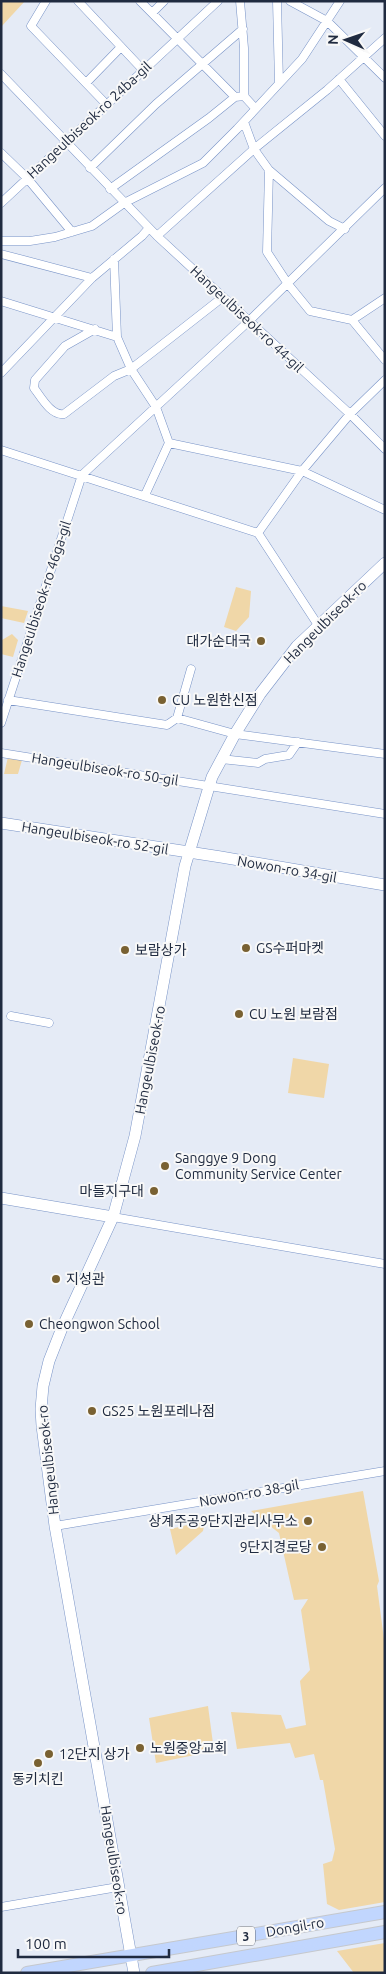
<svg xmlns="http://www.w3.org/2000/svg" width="386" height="1974" font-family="Ubuntu,'Noto Sans KR',sans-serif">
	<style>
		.green { fill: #f0d7a8 }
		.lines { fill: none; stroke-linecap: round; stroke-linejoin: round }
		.street-casing { stroke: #7893c7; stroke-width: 9 }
		.secondary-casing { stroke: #7893c7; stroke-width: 12 }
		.primary-casing { stroke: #c5c8cd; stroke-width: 14 }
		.street { stroke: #fff; stroke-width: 8 }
		.secondary { stroke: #fff; stroke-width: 11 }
		.primary { stroke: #c1d6fe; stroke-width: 12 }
		.poi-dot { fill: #796132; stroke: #f8f8f8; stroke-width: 2 }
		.labels { text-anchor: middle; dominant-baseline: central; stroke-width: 4; stroke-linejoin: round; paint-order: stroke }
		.shield { fill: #f8f8f8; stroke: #616877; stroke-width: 1 }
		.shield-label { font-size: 12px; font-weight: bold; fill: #202b40 }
		.street-label { font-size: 14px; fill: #202b40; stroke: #f8f8f8 }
		.poi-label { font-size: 14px; fill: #202b40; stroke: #f8f8f8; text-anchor: start }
	</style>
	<rect width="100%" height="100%" fill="#e5ebf6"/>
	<path class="green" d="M1 1H25L1 27Z
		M236 587 251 591 249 617 236 631 224 627Z
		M1 606 28 611 24 623 1 618Z
		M12 634 18 640 13 657 1 654 2 640Z
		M8 757 22 760 18 774H4Z
		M293 1058 329 1064 324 1098 288 1093Z
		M363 1491 379 1581 377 1586 385 1647V1902L339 1910 327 1904 323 1864 332 1861 335 1849 323 1780H320L314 1754 295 1758 290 1743 237 1749 231 1712 281 1715 286 1729 306 1725 300 1681 310 1670 301 1610 308 1599 294 1600 279 1533 251 1511Z
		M205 1521 203 1531 176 1555 170 1529Z
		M208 1706 214 1751 156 1763 149 1718Z
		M385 1943V1973H354L337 1951Z"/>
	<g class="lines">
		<g class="street-casing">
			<path id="street" d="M46 1 31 26 106 104
				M78 1 143 70
				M140 1 235 97
				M240 1 244 48V96L255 108
				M277 1 279 83
				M290 1 327 21 385 78
				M152 13 164 1
				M1 74 157 236 350 414 385 449
				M339 79 385 136
				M86 83 121 47
				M244 122 254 149 269 170 267 252 288 284 310 311 352 320 385 298
				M1 153 27 178 72 232
				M90 168 156 104 243 29
				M269 170 329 221 345 229
				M110 189 209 118 235 97 244 96
				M1 203 218 1
				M157 236 254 149 327 90 385 38
				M1 241H30L55 237 92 226 124 203 203 163 237 129 302 59 340 1
				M1 254 92 278
				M114 259 117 337
				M1 301 117 337 131 369 156 407 169 443 302 471 385 510
				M352 320 385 360
				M95 329 65 346 35 380 34 388C41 397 51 416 64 414L114 376 131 369 223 297
				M1 373 92 278 142 236 149 228
				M1 450 258 533 318 625
				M145 495 169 443
				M258 533 302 471 350 414 385 380
				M8 700 167 725 177 718 235 734 385 754
				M177 718 191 669
				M1 723 82 475 249 321 385 188
				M1 753 385 814
				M221 759 258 763 265 759 289 755 298 742
				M11 1016 49 1023
				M113 1217 385 1264
				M55 1526 385 1471
				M1 1907 118 1887"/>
		</g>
		<g class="secondary-casing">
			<path id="secondary" d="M1 823 221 857 385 885
				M1 1198 113 1217
				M134 1973 55 1526 42 1426 41 1409 43 1386 49 1361 62 1328 113 1217 135 1136 185 866 212 777 235 734 260 694 297 646 385 563"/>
		</g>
		<g class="primary-casing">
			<path id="primary" d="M27 1973 385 1912
				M152 1973 385 1932"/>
		</g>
		<use href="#street" class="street"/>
		<use href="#secondary" class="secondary"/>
		<use href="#primary" class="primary"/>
	</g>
	<g class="poi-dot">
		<circle cx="261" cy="641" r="5"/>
		<circle cx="162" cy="700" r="5"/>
		<circle cx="246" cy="948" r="5"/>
		<circle cx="125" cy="950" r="5"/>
		<circle cx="239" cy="1014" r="5"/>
		<circle cx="165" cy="1166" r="5"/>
		<circle cx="154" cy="1191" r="5"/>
		<circle cx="56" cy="1279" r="5"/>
		<circle cx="29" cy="1324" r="5"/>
		<circle cx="92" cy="1411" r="5"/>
		<circle cx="308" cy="1521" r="5"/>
		<circle cx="322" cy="1547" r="5"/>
		<circle cx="140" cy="1748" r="5"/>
		<circle cx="49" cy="1754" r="5"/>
		<circle cx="38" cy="1763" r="5"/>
	</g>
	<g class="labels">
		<rect class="shield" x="237" y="1926.5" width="18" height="19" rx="4"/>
		<g class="shield-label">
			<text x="246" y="1936">3</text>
		</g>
		<g class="street-label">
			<text transform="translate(89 120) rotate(-43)">Hangeulbiseok-ro 24ba-gil</text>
			<text transform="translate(247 319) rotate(43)">Hangeulbiseok-ro 44-gil</text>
			<text transform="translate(41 599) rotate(-72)">Hangeulbiseok-ro 46ga-gil</text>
			<text transform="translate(325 622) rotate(-45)">Hangeulbiseok-ro</text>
			<text transform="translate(105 769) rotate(9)">Hangeulbiseok-ro 50-gil</text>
			<text transform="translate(95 838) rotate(9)">Hangeulbiseok-ro 52-gil</text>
			<text transform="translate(287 869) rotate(10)">Nowon-ro 34-gil</text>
			<text transform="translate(150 1060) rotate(-79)">Hangeulbiseok-ro</text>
			<text transform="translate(48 1460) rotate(-96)">Hangeulbiseok-ro</text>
			<text transform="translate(249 1493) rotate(-10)">Nowon-ro 38-gil</text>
			<text transform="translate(114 1860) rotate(81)">Hangeulbiseok-ro</text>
			<text transform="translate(295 1927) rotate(-10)">Dongil-ro</text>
		</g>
		<g class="poi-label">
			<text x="251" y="641" text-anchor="end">대가순대국</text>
			<text x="172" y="700">CU 노원한신점</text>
			<text x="256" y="948">GS수퍼마켓</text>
			<text x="135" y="950">보람상가</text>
			<text x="249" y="1014">CU 노원 보람점</text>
			<text x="175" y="1158">Sanggye 9 Dong<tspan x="175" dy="16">Community Service Center</tspan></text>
			<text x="144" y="1191" text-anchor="end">마들지구대</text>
			<text x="66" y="1279">지성관</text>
			<text x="39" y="1324">Cheongwon School</text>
			<text x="102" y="1411">GS25 노원포레나점</text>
			<text x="298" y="1521" text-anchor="end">상계주공9단지관리사무소</text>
			<text x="312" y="1547" text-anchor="end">9단지경로당</text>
			<text x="150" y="1748">노원중앙교회</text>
			<text x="59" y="1754">12단지 상가</text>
			<text x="38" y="1779" text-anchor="middle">동키치킨</text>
		</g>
	</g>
	<rect width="386" height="1974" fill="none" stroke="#202b40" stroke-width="5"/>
	<g transform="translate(346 40) rotate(272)" stroke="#f8f8f8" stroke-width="4" paint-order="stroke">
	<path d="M0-4L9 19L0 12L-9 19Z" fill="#202b40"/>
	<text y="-8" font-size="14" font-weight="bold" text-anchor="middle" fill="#202b40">N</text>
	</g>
	<path d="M18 1949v8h151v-8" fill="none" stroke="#202b40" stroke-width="2.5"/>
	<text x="25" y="1949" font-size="15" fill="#202b40" stroke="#f8f8f8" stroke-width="4" paint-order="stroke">100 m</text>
</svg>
